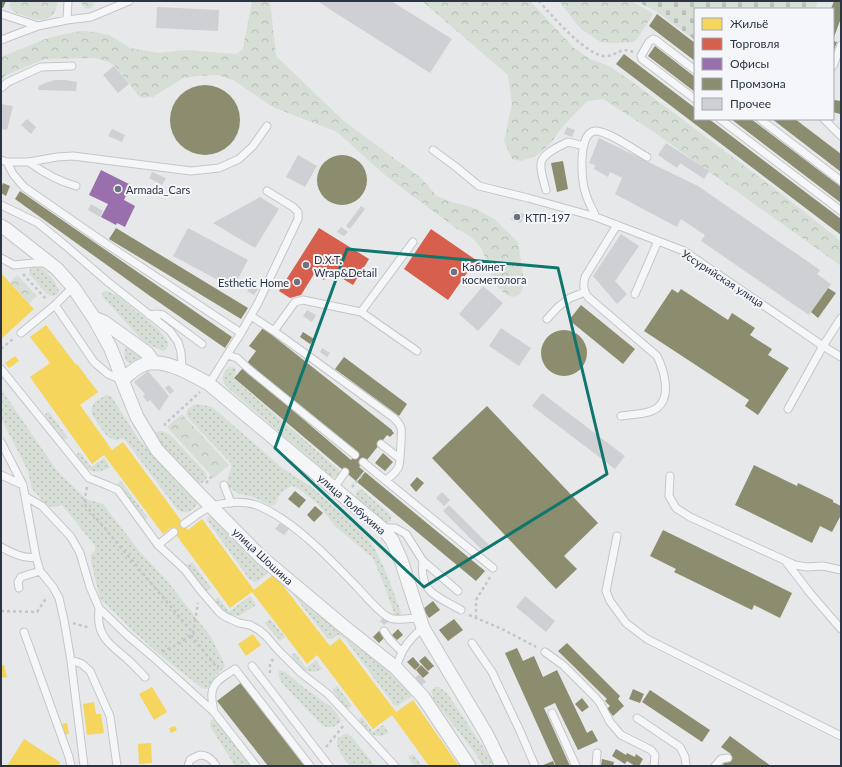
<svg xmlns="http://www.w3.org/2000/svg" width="842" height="767" font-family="Lato,sans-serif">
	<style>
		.grass { fill: url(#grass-dots) }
		.forest { fill: url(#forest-crowns) }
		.cemetery { fill: url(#cemetery-stones) }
		.homes { fill: #f6d55c }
		.shops { fill: #d6604d }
		.offices { fill: #9970ab }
		.industry { fill: #8c8c6e }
		.building { fill: #ced0d3 }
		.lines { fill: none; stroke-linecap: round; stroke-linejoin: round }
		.lane-casing { stroke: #c4c6c8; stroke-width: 9 }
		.street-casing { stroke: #c4c6c8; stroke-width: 15 }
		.path { stroke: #c5c6ca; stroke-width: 2.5; stroke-dasharray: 3 3; stroke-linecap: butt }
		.lane { stroke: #f5f6f7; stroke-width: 7 }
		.street { stroke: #f5f6f7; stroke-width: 13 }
		.marked { fill: none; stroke: #0f766e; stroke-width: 3; stroke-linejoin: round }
		.poi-dot { fill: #6c737f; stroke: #f4f6f9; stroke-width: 1.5 }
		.labels { text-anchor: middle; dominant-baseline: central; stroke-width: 4; stroke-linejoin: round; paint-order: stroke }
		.poi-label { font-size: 11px; fill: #2b3445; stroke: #f4f6f9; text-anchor: start }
		.street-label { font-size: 11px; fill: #2b3445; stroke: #f4f6f9 }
	</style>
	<defs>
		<pattern id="grass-dots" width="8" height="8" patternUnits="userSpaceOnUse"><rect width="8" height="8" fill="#d6ded6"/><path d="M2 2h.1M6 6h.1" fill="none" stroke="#b8bfb9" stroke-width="1.8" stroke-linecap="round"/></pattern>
		<pattern id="forest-crowns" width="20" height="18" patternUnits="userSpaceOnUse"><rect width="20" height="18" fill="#d6ded6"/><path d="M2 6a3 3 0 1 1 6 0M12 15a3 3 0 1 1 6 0" fill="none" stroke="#b8bfb9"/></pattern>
		<pattern id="cemetery-stones" width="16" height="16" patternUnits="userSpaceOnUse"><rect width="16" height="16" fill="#d6ded6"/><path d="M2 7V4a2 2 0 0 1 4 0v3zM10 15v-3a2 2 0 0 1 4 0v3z" fill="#b8bfb9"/></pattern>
	</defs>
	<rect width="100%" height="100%" fill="#e6e8ea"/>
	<path class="grass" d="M39 266C46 270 58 284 59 292L56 295 50 296 46 293 29 274 30 269 34 267Z
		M104 291C108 291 112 293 116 295 122 298 127 304 133 309 142 316 163 331 167 341 170 346 167 349 163 351L148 344 141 339 103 297 102 293Z
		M126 347C132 348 137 353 141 357L142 359C135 361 127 367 125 357 124 353 124 351 126 347Z
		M229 367H233L235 368 236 373 233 378 234 379 339 470 340 472 338 476 334 477 331 476 228 388C221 380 221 374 229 367Z
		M1 389 57 471 86 499 103 504 140 552 168 582 211 637 225 665C223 671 218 673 214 678 211 682 212 686 207 689L202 688 160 655 132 630 114 612 100 599 91 561V555L95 550V546L63 506 60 505 56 507H52L47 505 32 489 28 471 1 418Z
		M106 395 111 396 137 437 157 460 198 499 199 502C196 507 189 514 183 512 181 512 179 510 177 509L126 441 122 438C120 439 118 440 116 440 105 439 97 421 92 414 90 403 98 400 106 395Z
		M196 404 203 405 212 407 282 468 310 486 347 518 367 537 374 547 385 570 401 612V614L396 616 394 613 386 590 373 558 334 525 317 503 296 487 292 486C287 488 282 491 279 496 275 501 280 504 271 506L254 497 239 494 229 487C224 474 233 474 231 463L187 417C185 410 189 407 196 404Z
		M49 412 68 438 64 440H61L46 418 45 414Z
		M162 431 167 433 171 436 205 472 207 476C206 481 202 484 197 484L180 466 154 436 152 433 154 432Z
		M80 452 91 467 104 458 110 467C108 468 104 470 101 471 91 474 77 464 77 454Z
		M121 481 148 518 145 520H143L117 486V484Z
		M360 489 362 490 391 515V521L387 522H384L356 498V493L358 490Z
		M213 513 346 633 420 698 463 766 415 698 412 696 397 706 394 705 346 640 341 636 337 635 332 639H328L278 575 271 571 257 582 253 581 249 579 207 520 208 517Z
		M192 562 211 588 206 592 186 566Z
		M250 596 256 605 239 616C228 615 216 611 216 599L218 597 229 612Z
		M270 619 285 637 280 641 265 623Z
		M295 653 306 668 316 660 322 669C308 676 302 669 292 660V655Z
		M280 670 286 672 299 684 331 707 340 718 341 721C337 726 330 729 324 726 323 726 319 722 318 721L282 683C280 679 276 674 280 670Z
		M337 686 352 706 349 708 345 707 333 691V689Z
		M435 687H439L447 693 491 759 494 766H483L476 754 434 700 431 691Z
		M362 717 373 732 383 725 389 733C375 740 369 733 359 724V719Z
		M214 719 217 720 254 766H235L210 726 211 720Z
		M344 734H347L351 736 375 766H350C343 757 335 749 338 738Z
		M413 754 422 766H414L408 757Z"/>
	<path class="forest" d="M11 1H58C55 22 41 23 25 16 17 13 13 13 9 6Z
		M81 1H94L93 6 89 9C84 8 82 5 81 1Z
		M252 1H270L276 56 345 122 421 178 437 196 452 202 474 208 494 219 518 242 524 282 522 290 519 295 512 297 505 294 497 286 493 280 487 262 482 250 478 244 471 237 457 229 386 176 337 132 273 107 233 80 218 75 197 76 183 78 153 97 143 98 139 96 114 65 106 61 95 58 45 59 6 75 1 80V57L48 38 80 31 95 32 109 35 130 48 158 53 185 50 237 54 243 48Z
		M422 1H530L574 48 590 59 607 65 627 78 778 191 837 238 841 243V266L651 130 603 99 587 101 563 126 550 144 539 154 530 158 521 161 512 159 504 141 512 104 508 75Z
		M559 1H631L651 12 652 14V16L639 36 634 42 612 43 601 42 582 30 575 22Z
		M17 275 37 296 29 303 10 282Z
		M182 414 229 465 214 478 167 427Z"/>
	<path class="cemetery" d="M635 1H818L815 9H695V40L656 11Z"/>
	<path class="homes" d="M1 273 34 309 1 339Z
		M46 325 76 365 77 364 98 392 80 405 112 450 123 442 188 530 202 519 254 590 274 574 330 646 340 638 396 712 413 700 459 766H429L392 715 373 729 317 655 307 664 252 592 230 608 171 528 163 534 104 455 92 464 30 377 50 363 30 337Z
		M15 356 19 361 9 368 5 363Z
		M253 634 261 645 246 656 238 644Z
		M1 665H4L7 677 1 678Z
		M152 687 167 712 154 720 139 694Z
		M94 702 96 714H101L104 733 87 735 83 704Z
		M67 723 69 734 60 735 59 725Z
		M175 726 177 730 171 733 169 728Z
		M24 739 60 762 58 766H7Z
		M151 743 152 763 139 764 138 744Z"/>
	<path class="shops" d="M319 228 369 259 353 285 330 271 324 280 314 274 301 295 290 298 279 291Z
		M431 229 476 260 448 300 404 269Z"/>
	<path class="offices" d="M101 170 131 185 124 200 135 206 125 227 117 223 116 225 101 217 108 204 89 195Z"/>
	<path class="industry" d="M1 1H6L3 8 1 7Z
		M834 1H841V18L833 40V9H831Z
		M657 14 695 43V61L649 26Z
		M833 41 837 42 833 52Z
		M655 46 695 77V92L648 56Z
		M624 54 695 108V119H709L841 219V235L616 64Z
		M170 120a35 35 0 1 1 70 0a35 35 0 1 1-70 0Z
		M834 100 841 101 840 114 833 112Z
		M731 119H751L841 187V203Z
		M772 119H795L841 154V172Z
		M317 180a25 25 0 1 1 50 0a25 25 0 1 1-50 0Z
		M563 161 568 189 557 192 551 163Z
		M3 183 10 186 6 196 1 193V188Z
		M20 191 232 337 225 348 150 296 15 199Z
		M116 228 248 308 241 319 109 239Z
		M828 288 836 293 818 318 811 312Z
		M672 289 678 293 681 289 728 320 732 313 755 328 750 335 772 349 768 355 789 368 758 415 745 406 749 400 644 331Z
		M581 305 635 349 623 364 569 320Z
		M263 328 392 430V431L394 433 390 437 387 435 367 460 366 459 359 467 364 471 356 481 234 378 243 368 351 460 358 452 247 363 256 351 249 346Z
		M541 353a23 23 0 1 1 46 0a23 23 0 1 1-46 0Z
		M303 332 314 339 310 344 300 337Z
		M344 357 407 404 399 416 335 369Z
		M487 406 598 523 564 556 577 569 556 589 432 458Z
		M383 453 393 462 385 471 375 463Z
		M754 465 797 486 798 483 833 500V502L841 506V515L832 532 820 526 812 543 735 505Z
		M365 472 485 571 476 581 357 482Z
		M417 477 424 483 416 492 410 485Z
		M295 491 306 500 299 508 288 499Z
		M315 506 323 513 314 522 307 515Z
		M663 530 792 593 780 618 754 605 752 610 674 572 676 569 650 556Z
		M433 601 440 610 429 618 423 609Z
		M454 619 463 630 448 641 439 630Z
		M398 629 403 635 397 640 392 635Z
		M379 631 385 637 379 643 373 637Z
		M567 643 620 696 618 699 624 706 613 716 607 709 610 706 605 701 607 699 558 651Z
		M517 648 523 661 534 656 543 677 557 670 587 733 592 730 598 741 578 750 555 703 544 708 570 766H556L505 653Z
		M425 656 434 666 428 671 419 661Z
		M413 657 420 665 415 670 407 662Z
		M421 665 429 673 423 678 416 670Z
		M247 678 315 766H268L217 701Z
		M633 689 644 694 640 703 629 699Z
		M650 690 710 730 702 742 642 702Z
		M582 698 589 707 582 712 575 704Z
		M730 736 771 766H722L731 754 721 747Z
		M616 749 626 755 627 753 635 757 636 754 643 759 639 766H635L627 761 625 764 612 756Z
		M602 759 614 762 613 766H601Z
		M553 761 555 766H541Z"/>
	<path class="building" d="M317 1H391L452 39 430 73Z
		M157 7 219 10 218 31 156 28Z
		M114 66 129 84 118 93 103 75Z
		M55 80H66L77 82 76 91 38 90 39 86 45 83Z
		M1 104 13 106 7 130 1 129Z
		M27 119 36 127 31 134 21 125Z
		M567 127 575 130 572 137 564 134Z
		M112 129 125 135 122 142 108 136Z
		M599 138 698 186 820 270 817 274 831 284 811 312 809 315 701 241 705 235 681 219 677 227 615 194 622 178 610 172 608 177 594 169 595 165 589 163Z
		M666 143 709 171 704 179 680 163 677 168 658 155Z
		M298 155 317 166 305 187 286 177Z
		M152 172 166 178 162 185 149 178Z
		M260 197 279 209 255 248 213 223Z
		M91 204 103 211 100 217 88 210Z
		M361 206 365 209 350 229 346 226Z
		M514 211 524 214 521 223 511 220Z
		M341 227 348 232 344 236 337 232Z
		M188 228 248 260 233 288 173 256Z
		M621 234 639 246 615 281 627 294 617 304 593 276Z
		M252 285 258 289 254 295 247 291Z
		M483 286 503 303 478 331 459 314Z
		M307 310 316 315 312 322 303 316Z
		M501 328 531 348 519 366 489 346Z
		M322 348 330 353 327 357 320 352Z
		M148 371 169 396 159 411 150 400 147 402 143 396 145 394 134 382Z
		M169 385 174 391 170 394 165 388Z
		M542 393 625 456 615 469 532 406Z
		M442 492 450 500 444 506 436 498Z
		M449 505 489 545 483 551 443 511Z
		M280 523 289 529 284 535 275 529Z
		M525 596 555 621 546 632 516 607Z
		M384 617 389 621 384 625 380 621Z
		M419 674 426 682 420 687 413 680Z"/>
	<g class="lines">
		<g class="lane-casing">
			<path id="lane" d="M1 14 38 26
				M67 20 91 17 129 1
				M1 40 38 26 67 20 68 1
				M833 66 841 45
				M695 70 657 41 653 39 649 42 641 56 642 59 695 99
				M1 88 8 82 41 67 72 66
				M720 119 841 211
				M760 119 841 181
				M824 119 841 136
				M433 150 456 167 479 186 528 198 596 217 684 251 823 346 841 357
				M1 160 7 162H29L57 157 73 156 191 171 219 168 239 159 253 146 267 126
				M7 162 13 174 24 187 102 241 241 333
				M29 162C45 174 58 181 76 186
				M546 190C544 182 540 171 541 164 541 154 560 146 568 142L584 146
				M1 205 38 223 66 246 108 282 170 331 178 342 181 352 182 369
				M596 217C592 208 587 200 585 191 581 179 578 133 595 131 607 130 636 151 647 157
				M617 225 585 277C583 285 583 290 588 297L657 356C664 370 672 397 657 408 648 415 632 414 621 416
				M1 258 14 265 34 263H48
				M73 287 55 305 94 362 108 374 122 380
				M635 294 658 241
				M361 312 413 242
				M149 315 157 314 163 315 202 344
				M251 316 274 331 394 418C397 421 400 424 401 428 402 431 400 464 399 466 396 473 391 476 386 480
				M547 319 558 307 570 298 585 292
				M274 331 295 302 303 300 361 312 417 351
				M21 333 55 305
				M227 355 237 358 250 370 355 455
				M1 369 89 478 109 486 118 490 158 545
				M209 384 227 355 241 333 258 303 298 219V212L293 207 267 191
				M788 409 823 346 841 318
				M1 442 23 485 36 557 40 571
				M381 444 399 458
				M363 462 493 568
				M1 475 23 485
				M670 476 669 496 676 508 690 517 795 565 807 567 823 566 841 570
				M224 485 231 503
				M334 488 345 472
				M26 497 42 506 71 537 80 553 90 587 99 608 127 635 153 657 214 712 256 766
				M184 524C193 518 203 509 213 506 228 502 246 500 261 507 295 522 331 560 357 587 364 594 381 615 390 618 397 621 412 618 420 618
				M384 530 387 528H395L406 534 423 561 458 591
				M174 532 158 545 185 570 201 591 220 613 226 617 239 623 250 625 259 630 266 636 278 650 301 673 328 694 395 766
				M617 536 606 591 610 601 626 623 647 639 841 736
				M1 547C12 553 23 559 36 557
				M423 561C419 593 437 596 461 610
				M787 563 810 593 841 629
				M19 588 18 582 21 577 40 571 53 587 59 598 64 620 71 661 84 766
				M99 608C99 613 98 618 99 623 101 640 116 649 127 659 134 665 139 671 145 677
				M384 631 390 640 402 652
				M24 632 69 757 71 766
				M472 643 492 672 520 731 535 766
				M545 652 563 665 595 697 600 703 610 722 621 735 651 750 655 755 654 766
				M71 661 77 662 82 664 90 671 110 716 117 766
				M252 666 329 766
				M396 668C399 657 405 645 413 637 416 633 420 631 423 628
				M214 712C213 706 211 699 212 693 213 681 226 675 235 669L310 766
				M552 713 576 766
				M637 718 680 747 685 757 686 766
				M188 766 190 760C193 758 197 756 200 755 207 755 213 760 216 766
				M596 766 597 753
				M715 766 721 759 728 758"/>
		</g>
		<g class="street-casing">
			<path id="street" d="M1 226 6 229 57 269 73 287 94 318 110 347 117 364 122 380 137 417 157 450 197 492 261 557 342 625 396 668 423 697 469 766
				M94 318 104 322 139 347 147 353 154 363
				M122 380C129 374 136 367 145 364 165 358 193 375 209 384L384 530 392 540 401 560 423 628 487 735 502 766"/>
		</g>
		<path class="path" d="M539 1C551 15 586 55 604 56 616 57 620 46 633 52
			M23 274 47 300
			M1 349 13 339
			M165 426V424L200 392
			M206 483 212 476
			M87 487 84 503 86 506 193 633
			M352 487 363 474
			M1 611 37 612 47 597
			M469 615 476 618 502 629 536 647
			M476 618V600L484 587 490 577
			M73 623 90 628
			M191 635 218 669
			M162 652 180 643 193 633 198 603
			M270 673V664L273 659
			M326 747 344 725"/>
		<use href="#lane" class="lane"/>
		<use href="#street" class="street"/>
	</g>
	<path class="marked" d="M347 249 558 268 607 474 424 587 275 448Z"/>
	<g class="poi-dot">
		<circle cx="118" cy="189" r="4"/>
		<circle cx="517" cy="217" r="4"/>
		<circle cx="306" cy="265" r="4"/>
		<circle cx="454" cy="272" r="4"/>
		<circle cx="297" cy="282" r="4"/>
	</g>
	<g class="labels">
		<g class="poi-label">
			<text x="126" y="189">Armada_Cars</text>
			<text x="525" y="217">КТП-197</text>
			<text x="314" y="259">D.X.T.<tspan x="314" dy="13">Wrap&amp;Detail</tspan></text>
			<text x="462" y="266">Кабинет<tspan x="462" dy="13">косметолога</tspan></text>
			<text x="289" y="282" text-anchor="end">Esthetic Home</text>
		</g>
		<g class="street-label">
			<text transform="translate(723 278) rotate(33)">Уссурийская улица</text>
			<text transform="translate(352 504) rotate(41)">улица Толбухина</text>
			<text transform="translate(263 556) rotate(43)">улица Шошина</text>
		</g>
	</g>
	<rect width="842" height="767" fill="none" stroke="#2b3445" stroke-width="4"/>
	<rect x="694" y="8" width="140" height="112" fill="#f4f6f9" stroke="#a4a8b1"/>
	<rect x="702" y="18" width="20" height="12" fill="#f6d55c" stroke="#a4a8b1"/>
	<text x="730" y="28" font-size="12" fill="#2b3445">Жильё</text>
	<rect x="702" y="38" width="20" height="12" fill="#d6604d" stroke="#a4a8b1"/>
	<text x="730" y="48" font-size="12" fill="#2b3445">Торговля</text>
	<rect x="702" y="58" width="20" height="12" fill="#9970ab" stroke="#a4a8b1"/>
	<text x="730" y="68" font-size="12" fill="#2b3445">Офисы</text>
	<rect x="702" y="78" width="20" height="12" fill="#8c8c6e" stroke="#a4a8b1"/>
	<text x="730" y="88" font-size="12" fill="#2b3445">Промзона</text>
	<rect x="702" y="98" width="20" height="12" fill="#ced0d3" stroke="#a4a8b1"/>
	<text x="730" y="108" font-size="12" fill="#2b3445">Прочее</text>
</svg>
